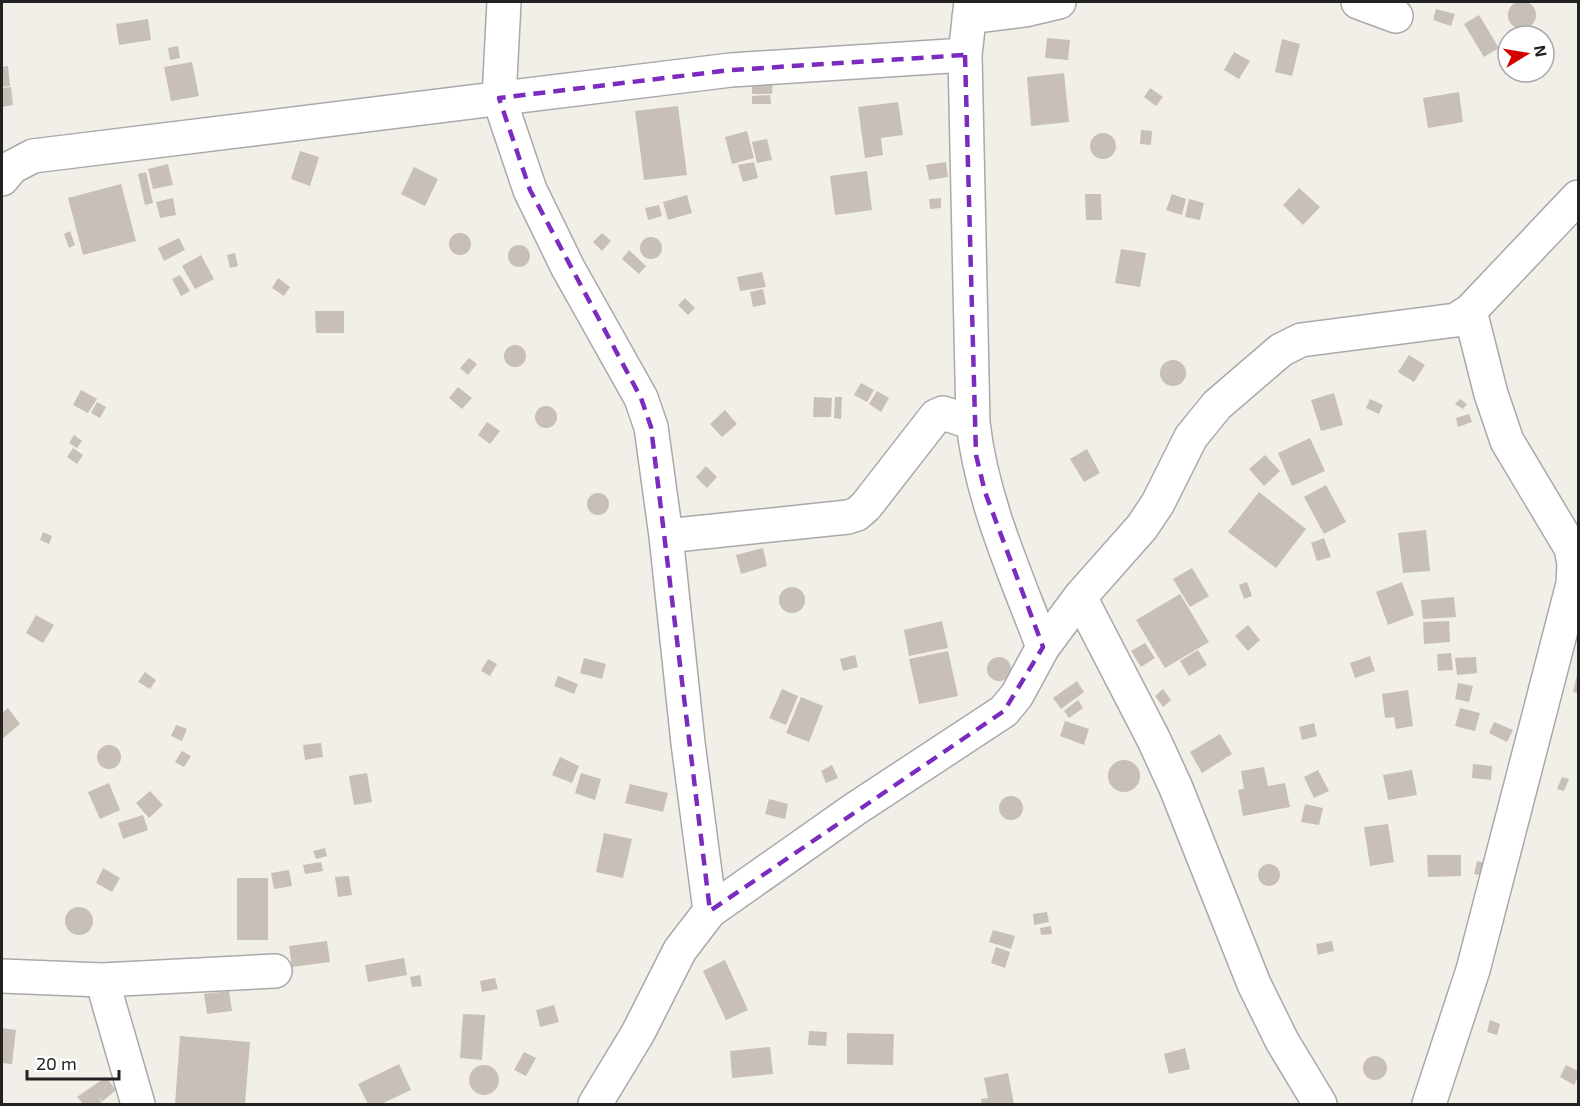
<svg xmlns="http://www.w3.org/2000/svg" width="1580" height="1106" font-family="'Exo 2',sans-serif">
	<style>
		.building { fill: #c7bfb8 }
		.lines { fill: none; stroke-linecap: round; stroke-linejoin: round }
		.minor-casing { stroke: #a9a9a9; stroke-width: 36 }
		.minor { stroke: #fff; stroke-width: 33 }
		.marked { fill: none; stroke: #7b2cbf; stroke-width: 4.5; stroke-dasharray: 12 8; stroke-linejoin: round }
	</style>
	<rect width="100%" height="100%" fill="#f2efe9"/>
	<path class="building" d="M1508 15a14 14 0 1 1 28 0a14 14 0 1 1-28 0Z
		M1436 9 1455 14 1451 26 1433 20Z
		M1479 15 1499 48 1484 57 1464 24Z
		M148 19 151 40 119 45 116 24Z
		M1047 38 1070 40 1068 60 1045 58Z
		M1282 39 1300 44 1292 76 1275 72Z
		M178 46 180 58 170 60 168 48Z
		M1234 52 1250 61 1239 79 1224 70Z
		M192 62 199 96 171 101 164 67Z
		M8 66 10 86 2 87V67Z
		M1064 73 1069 122 1031 126 1027 77Z
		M752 82H773L772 94H752Z
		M11 87 13 105 2 107V88Z
		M1150 88 1163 97 1156 106 1144 97Z
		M1459 92 1463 122 1428 128 1423 98Z
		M770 95 771 104H752V96Z
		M898 102 903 135 881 138 883 155 865 158 858 107Z
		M678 106 687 175 644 180 635 111Z
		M1141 130 1152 131 1151 145 1140 144Z
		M747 131 754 158 732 164 725 137Z
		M1090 146a13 13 0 1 1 26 0a13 13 0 1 1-26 0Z
		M767 139 772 160 757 163 752 142Z
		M300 151 319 157 310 186 291 179Z
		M754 162 758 178 743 182 738 165Z
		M946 162 948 177 929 180 926 165Z
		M168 164 173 185 153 189 148 169Z
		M414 167 438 179 425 206 401 194Z
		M867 171 872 210 835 215 830 176Z
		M146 172 153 203 145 205 138 174Z
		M121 184 136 241 83 255 68 198Z
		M1299 188 1320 207 1303 225 1283 205Z
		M1085 194H1101L1102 220H1086Z
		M1172 194 1186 199 1182 215 1166 210Z
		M687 195 692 213 668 220 663 202Z
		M173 198 176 215 160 218 156 202Z
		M941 198V208L930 209 929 199Z
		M1189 199 1204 203 1200 220 1185 217Z
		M659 205 662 216 648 220 645 208Z
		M70 231 75 245 69 248 64 234Z
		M449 244a11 11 0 1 1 22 0a11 11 0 1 1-22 0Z
		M602 233 611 241 602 251 593 242Z
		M640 248a11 11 0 1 1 22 0a11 11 0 1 1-22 0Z
		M179 238 185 250 164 261 158 248Z
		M508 256a11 11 0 1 1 22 0a11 11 0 1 1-22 0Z
		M1121 249 1146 253 1140 287 1115 283Z
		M629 250 646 266 639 274 622 259Z
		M235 253 238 266 230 268 227 255Z
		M201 255 214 279 195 289 182 266Z
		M762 272 766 287 740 291 737 277Z
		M180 275 190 291 181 296 172 279Z
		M278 278 290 287 284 296 272 288Z
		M763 289 766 304 753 307 750 292Z
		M685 298 695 308 688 315 678 305Z
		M315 311H344V333H316Z
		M504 356a11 11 0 1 1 22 0a11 11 0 1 1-22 0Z
		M1409 355 1425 365 1414 382 1398 372Z
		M469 358 477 364 468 375 460 368Z
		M1160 373a13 13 0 1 1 26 0a13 13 0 1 1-26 0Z
		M861 383 874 390 867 402 854 395Z
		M458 387 472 398 462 409 449 398Z
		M81 390 97 399 88 413 73 405Z
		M877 391 889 398 881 412 869 404Z
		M1334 393 1343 425 1321 431 1311 400Z
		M814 397 832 398 831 417H813Z
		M835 397H842L841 419 834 418Z
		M1370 399 1383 405 1379 414 1366 408Z
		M1460 399 1467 404 1463 409 1455 404Z
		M97 402 106 407 100 418 91 413Z
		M535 417a11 11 0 1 1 22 0a11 11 0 1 1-22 0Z
		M725 410 737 424 722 437 710 424Z
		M1469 414 1472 422 1458 427 1456 418Z
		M487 422 500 431 490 444 478 435Z
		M74 435 82 441 77 448 69 443Z
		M1310 438 1325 471 1292 486 1278 453Z
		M73 448 83 455 77 464 67 457Z
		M1087 449 1100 473 1084 482 1070 459Z
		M1265 455 1280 471 1264 486 1249 469Z
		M706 466 717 477 707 488 696 477Z
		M1326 485 1346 522 1324 534 1304 497Z
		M1259 492 1306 529 1276 568 1228 532Z
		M587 504a11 11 0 1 1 22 0a11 11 0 1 1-22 0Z
		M1426 530 1430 571 1403 573 1398 533Z
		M43 532 52 536 49 544 40 540Z
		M1324 538 1331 557 1317 561 1311 543Z
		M763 548 767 566 741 574 736 555Z
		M1192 568 1209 596 1190 607 1173 579Z
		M1247 582 1252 596 1244 599 1239 585Z
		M1402 582 1414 615 1388 625 1376 592Z
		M779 600a13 13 0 1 1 26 0a13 13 0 1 1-26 0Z
		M1180 594 1209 642 1165 668 1136 620Z
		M1454 597 1456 617 1423 619 1421 600Z
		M36 615 54 625 43 643 26 633Z
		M942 621 948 648 909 656 904 630Z
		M1449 621 1450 642 1424 644 1423 622Z
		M1248 625 1260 640 1248 651 1235 636Z
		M1145 643 1155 658 1141 667 1131 651Z
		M1198 650 1207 665 1189 676 1180 661Z
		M948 651 958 696 919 704 909 659Z
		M1451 653 1453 670 1438 671 1437 654Z
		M855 655 858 667 843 671 840 659Z
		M1370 656 1375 671 1355 678 1350 663Z
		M1476 657 1477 673 1457 675 1455 658Z
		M987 669a12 12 0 1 1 24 0a12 12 0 1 1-24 0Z
		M584 658 606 664 602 679 580 673Z
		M488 659 497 664 490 676 481 671Z
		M1578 671V693L1573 692Z
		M145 672 156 680 150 689 138 682Z
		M558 676 578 684 574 694 554 686Z
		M1077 681 1084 692 1061 709 1053 698Z
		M1458 683 1473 686 1469 702 1455 699Z
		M782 689 798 696 786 725 769 718Z
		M1163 689 1171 700 1163 707 1155 696Z
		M1408 690 1413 726 1396 729 1394 717 1385 718 1382 694Z
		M801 697 823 706 809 742 786 733Z
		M1078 700 1083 708 1069 718 1064 711Z
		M8 708 20 724 2 739V713Z
		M1460 708 1480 713 1475 731 1455 726Z
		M1065 721 1089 729 1084 745 1060 736Z
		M1494 722 1513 730 1507 742 1489 733Z
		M1314 723 1317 736 1302 740 1299 727Z
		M176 725 187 729 182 741 171 736Z
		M1220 734 1232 754 1202 773 1190 752Z
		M321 743 323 757 305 760 303 745Z
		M97 757a12 12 0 1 1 24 0a12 12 0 1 1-24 0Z
		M182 751 191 756 184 767 175 762Z
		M560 757 579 766 572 783 552 775Z
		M1108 776a16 16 0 1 1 32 0a16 16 0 1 1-32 0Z
		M1473 764 1492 766 1491 780 1472 778Z
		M832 765 838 778 826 783 821 771Z
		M1264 767 1268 786 1285 783 1290 807 1243 816 1238 790 1244 789 1241 771Z
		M1318 770 1329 791 1314 798 1304 777Z
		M1412 770 1417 795 1388 800 1383 775Z
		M367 773 372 802 354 805 349 776Z
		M581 773 601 779 595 800 575 793Z
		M1562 777 1569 779 1564 791 1557 789Z
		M109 783 120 810 100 819 88 792Z
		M630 784 668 793 663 812 625 803Z
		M150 791 163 805 149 818 136 803Z
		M999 808a12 12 0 1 1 24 0a12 12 0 1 1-24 0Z
		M769 799 788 804 785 819 765 814Z
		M1305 804 1323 808 1319 825 1301 822Z
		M143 815 148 830 123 839 118 823Z
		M1388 824 1394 862 1370 866 1364 827Z
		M604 833 632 839 623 878 596 872Z
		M325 848 327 856 316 859 313 851Z
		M1427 855H1461V876L1428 877Z
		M1477 861 1488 864 1486 876 1474 874Z
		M321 862 323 871 305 874 303 865Z
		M1258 875a11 11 0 1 1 22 0a11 11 0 1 1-22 0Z
		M103 868 120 878 112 892 96 883Z
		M289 870 292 886 274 889 271 873Z
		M349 876 352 895 338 897 335 877Z
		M237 878H268V940H237Z
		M65 921a14 14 0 1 1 28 0a14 14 0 1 1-28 0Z
		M1047 912 1049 922 1034 925 1033 914Z
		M1051 926 1052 934 1041 935 1040 928Z
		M993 930 1015 936 1011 949 989 942Z
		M327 941 330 962 292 967 289 946Z
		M1332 941 1334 951 1318 955 1316 944Z
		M996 947 1010 952 1005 968 991 963Z
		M404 958 407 975 368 982 365 965Z
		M725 960 748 1010 726 1020 703 971Z
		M420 975 422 986 412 987 410 977Z
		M495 978 498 989 482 992 480 981Z
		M229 991 232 1011 207 1014 204 994Z
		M554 1005 559 1022 540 1027 536 1010Z
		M463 1014 485 1015 482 1060 460 1058Z
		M1490 1020 1500 1024 1497 1035 1487 1032Z
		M2 1028 16 1030 12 1064 2 1063Z
		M809 1031 827 1032 826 1046 808 1045Z
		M847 1033 894 1034 893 1065 847 1064Z
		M180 1036 250 1042 245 1104H175Z
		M770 1047 773 1074 732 1078 730 1051Z
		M1185 1048 1190 1069 1169 1074 1164 1054Z
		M524 1052 536 1058 526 1076 514 1070Z
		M1363 1068a12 12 0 1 1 24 0a12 12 0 1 1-24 0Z
		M399 1064 411 1090 381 1104H368L358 1084Z
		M469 1080a15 15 0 1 1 30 0a15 15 0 1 1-30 0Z
		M1566 1065 1578 1071V1077L1574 1085 1560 1077Z
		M1008 1073 1014 1104H982L981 1099 988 1098 984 1078Z
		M106 1077 116 1090 103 1101 98 1097 102 1102 98 1104H83L77 1097Z"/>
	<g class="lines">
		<g class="minor-casing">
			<path id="minor" d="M504 2 499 98 530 190 568 268 641 398 651 427 666 536 688 743 710 911 680 950 638 1033 595 1104
				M971 2 965 55 973 423C982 501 1015 573 1043 647
				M1358 2 1396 16
				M969 17 1025 10 1059 2
				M2 179 12 167 33 156 731 70 965 55
				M666 536 848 517 857 514 866 506 936 416 943 413 973 423
				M1080 597 1154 740 1176 788 1254 984 1282 1041 1320 1104
				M710 911 855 809 1004 711 1017 695 1043 647 1080 597 1142 527 1158 503 1191 437 1217 405 1281 350 1301 340 1456 320 1470 311 1578 197
				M2 976 102 980 275 971
				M102 980 138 1104
				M1429 1104 1473 970 1573 584 1574 564 1571 548 1507 441 1491 394 1470 311"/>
		</g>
		<use href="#minor" class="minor"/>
	</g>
	<path class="marked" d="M965 55 976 455 985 492 1043 647 1004 711 710 911 651 427 641 398 530 190 499 98 731 70Z"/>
	<rect width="1580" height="1106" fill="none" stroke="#222222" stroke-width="6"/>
	<g transform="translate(1526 54) rotate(79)"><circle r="28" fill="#ffffff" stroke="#a7a7a7" stroke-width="1.5"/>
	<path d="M0-4.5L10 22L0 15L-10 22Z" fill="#d40000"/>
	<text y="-9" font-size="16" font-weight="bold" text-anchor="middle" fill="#222222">N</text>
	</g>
	<path d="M27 1070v9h92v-9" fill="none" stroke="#222222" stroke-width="3"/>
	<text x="36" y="1070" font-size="18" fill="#222222" stroke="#ffffff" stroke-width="4.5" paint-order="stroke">20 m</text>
</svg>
